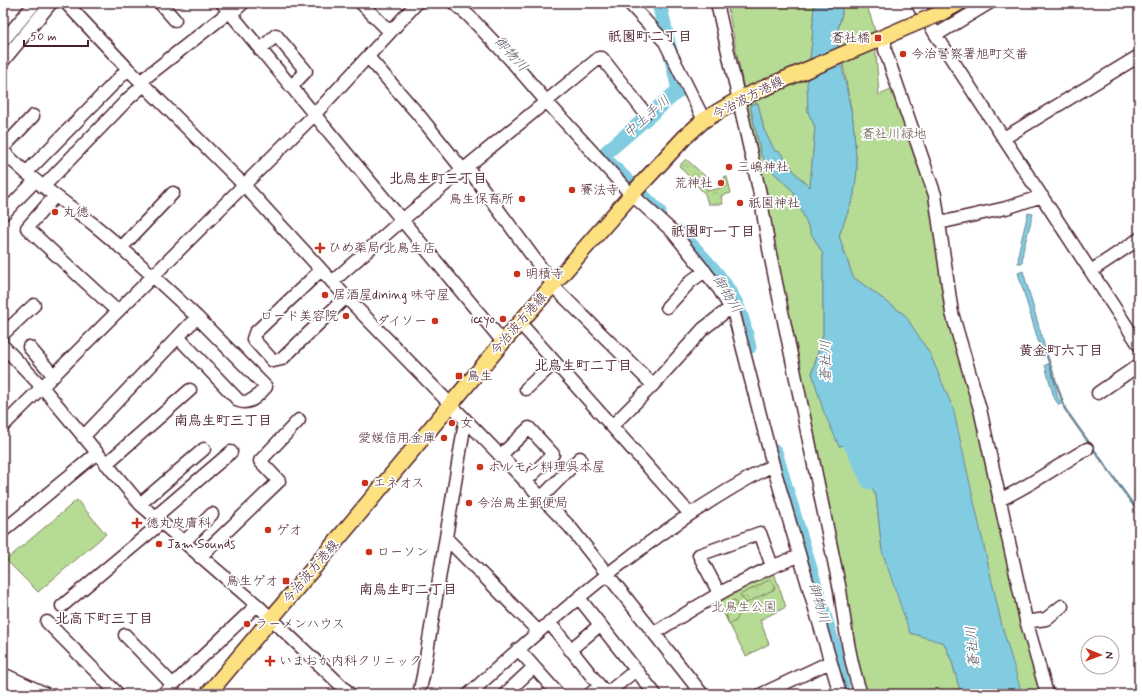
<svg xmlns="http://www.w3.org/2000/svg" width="1142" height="697" font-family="Mynerve,'Klee One',sans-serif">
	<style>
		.green { fill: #b6db95; stroke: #807d60 }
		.forest { fill: url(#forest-crowns); stroke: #807d60 }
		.water { fill: #81cce0; stroke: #6b8798 }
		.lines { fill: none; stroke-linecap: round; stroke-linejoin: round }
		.stream { stroke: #6b8798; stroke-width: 2.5 }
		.river { stroke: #81cce0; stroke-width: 15 }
		.minor-casing { stroke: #4a1f2b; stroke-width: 15 }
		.major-casing { stroke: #4a1f2b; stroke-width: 18 }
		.minor { stroke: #fff; stroke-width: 12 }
		.major { stroke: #fde080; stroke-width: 15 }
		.major-bridge-casing { stroke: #4a1f2b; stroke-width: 18; stroke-linecap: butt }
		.major-bridge { stroke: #fde080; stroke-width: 15 }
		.poi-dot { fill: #c8321e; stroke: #fff; stroke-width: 1.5 }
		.labels { text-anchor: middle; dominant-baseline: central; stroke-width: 3.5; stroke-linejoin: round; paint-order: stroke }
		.poi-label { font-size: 13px; fill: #4a1f2b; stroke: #fff; text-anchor: start }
		.street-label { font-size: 13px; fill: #4a1f2b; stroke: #fff }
		.park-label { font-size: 13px; fill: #6a574b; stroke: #fff }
		.neighbourhood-label { font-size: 14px; font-weight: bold; fill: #4a1f2b; stroke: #fff }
		.water-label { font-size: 14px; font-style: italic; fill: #5d5c6a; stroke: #fff }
	</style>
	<defs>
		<pattern id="forest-crowns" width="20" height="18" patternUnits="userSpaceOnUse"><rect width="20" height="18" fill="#b6db95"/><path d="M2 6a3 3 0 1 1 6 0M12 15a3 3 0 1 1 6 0" fill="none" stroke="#9ebc81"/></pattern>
	</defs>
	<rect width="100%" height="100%" fill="#fff"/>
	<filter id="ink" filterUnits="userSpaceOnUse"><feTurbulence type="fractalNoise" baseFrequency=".025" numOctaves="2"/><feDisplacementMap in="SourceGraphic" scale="8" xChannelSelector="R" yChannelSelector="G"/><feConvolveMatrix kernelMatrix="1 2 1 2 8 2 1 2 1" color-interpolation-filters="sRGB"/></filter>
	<g filter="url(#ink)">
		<path class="green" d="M727 3H814L812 42 808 72V112L815 127 810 187 796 174 780 152H775L764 130 758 104 750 106 761 155 773 172 793 191 811 233 823 254V335L812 373 839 446 851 444 876 496 882 551 944 643 952 662 961 694H865L858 675 744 108 743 85Z
			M841 3H866L874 27 879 95 896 88 930 194 976 410 1043 694H1020L1004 636 959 440 905 315 853 277 839 236 854 195 857 169 853 120 842 59 836 38 842 13Z
			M77 500 106 534 38 592 6 560Z
			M773 570 786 607 760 620 769 644 746 656 716 599Z"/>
		<path class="forest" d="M686 159 706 177 707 191 726 187 724 176 727 177 731 193 721 196 723 204H708L705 194 679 166Z
			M771 579 775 589 746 603 740 595Z
			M735 600 740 613 736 621 729 624 725 612 731 609 729 602Z"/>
		<path class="water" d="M814 3H841L842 13 836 38 853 120 857 169 854 195 839 236 853 277 905 315 930 354 953 408 1002 626 1022 694H961L952 662 944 643 910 633 882 551 876 496 851 444 839 446 823 410 812 373 823 335V254L811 233 793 191 773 172 761 155 750 105 758 103 764 130 775 151 780 152 796 174 810 187 815 127 808 112 807 84 812 42Z
			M1028 213 1033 214 1023 251 1022 263H1018L1019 250Z
			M1023 271 1047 355 1043 357 1018 273Z
			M1050 364 1058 399 1063 403 1059 405 1054 398 1045 365Z"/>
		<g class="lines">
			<path class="stream" d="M1046 353 1065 409 1139 513"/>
			<path class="river" d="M602 156 679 90 659 3
				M609 163 659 212
				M680 233C700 255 728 282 739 311 744 323 746 336 749 347
				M842 426 869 482
				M775 452 835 652 842 686"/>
			<g class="minor-casing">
				<path id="minor" d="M66 3 128 69 243 184 346 297 570 527 702 694
					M160 3 175 20
					M222 3 503 342
					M361 3 390 32
					M454 3 469 16 509 58 546 101 627 190 672 231 719 289 734 314 773 465 840 694
					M629 3 665 42 704 120
					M717 3 760 194 769 249 840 590C845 625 849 660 861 694
					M917 3 936 35 1139 345
					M231 14 243 3
					M936 35 989 3
					M885 36V50L935 195 952 313 980 409 1026 620 1047 694
					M3 41 35 3
					M260 50 276 35 306 71 291 87
					M368 57 418 114 463 170
					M3 61 51 3
					M141 81 229 12
					M1004 138 1139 56
					M3 148 33 116
					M3 151C30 179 62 200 93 224 129 253 163 285 197 317L83 437
					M467 167 558 291 653 385
					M26 173 128 69
					M43 187 129 98 144 85
					M55 196 27 228 117 311
					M3 214 35 181
					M939 223 1006 208 1042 196
					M121 248 173 193
					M321 270 255 333 253 339 273 361 282 359 346 297
					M1091 271 1139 239
					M332 282 402 220 599 58H602L645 113
					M667 307 691 281 705 271
					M520 323 690 514
					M3 334 34 305
					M178 337 239 401C251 405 258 395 266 387L197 317
					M3 346 43 388 140 504 257 605 350 694
					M29 347 54 376
					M526 389 555 362
					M1098 393 1139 365
					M3 426 314 115 417 3
					M612 426 653 385 703 329 730 308
					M500 456 529 428 553 454 525 482
					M106 464 190 390
					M541 498 580 458
					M999 500C1030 486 1057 466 1087 449
					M140 504 204 449
					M155 517 231 452
					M3 531 97 453
					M446 538 538 631
					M184 542 212 514
					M200 557 279 481 260 461 299 420
					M719 593 699 555 760 533 772 566
					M579 598 655 694
					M62 606 161 523
					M47 622 118 694
					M549 622 606 694
					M1026 622 1046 619 1062 606
					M654 633C701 604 747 575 799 556
					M125 635 173 685
					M518 649 558 694
					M570 650 600 625
					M3 674 46 694
					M3 686 18 694
					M163 694 257 605
					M419 694 423 676 465 422
					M469 694C563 608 660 524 773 465
					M505 694 534 667
					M590 694 600 686
					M606 694 636 670
					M762 694 830 662"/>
			</g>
			<g class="major-casing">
				<path id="major" d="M939 14 959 3
					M208 694 503 342 632 194 685 137 704 120 741 98 914 24"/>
			</g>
			<use href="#minor" class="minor"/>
			<use href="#major" class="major"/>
			<g class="major-bridge-casing">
				<path id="major-bridge" d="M914 24 939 14"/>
			</g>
			<use href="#major-bridge" class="major-bridge"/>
		</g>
	</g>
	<g class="poi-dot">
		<rect x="874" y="34" width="8" height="8" rx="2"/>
		<circle cx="903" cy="54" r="4"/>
		<circle cx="729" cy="167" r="4"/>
		<circle cx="721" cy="183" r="4"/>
		<circle cx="572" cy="190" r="4"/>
		<circle cx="522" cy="199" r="4"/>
		<circle cx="740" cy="203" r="4"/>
		<circle cx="55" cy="212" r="4"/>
		<path d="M318 242h4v4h4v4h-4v4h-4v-4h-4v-4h4z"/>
		<circle cx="517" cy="274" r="4"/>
		<circle cx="325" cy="295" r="4"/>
		<circle cx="346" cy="316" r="4"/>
		<circle cx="503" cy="319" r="4"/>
		<circle cx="435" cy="321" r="4"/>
		<rect x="455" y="372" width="8" height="8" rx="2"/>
		<circle cx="452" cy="423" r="4"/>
		<circle cx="444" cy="438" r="4"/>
		<circle cx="480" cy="467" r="4"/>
		<circle cx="365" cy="483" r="4"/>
		<circle cx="469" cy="503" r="4"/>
		<path d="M135 517h4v4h4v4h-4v4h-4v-4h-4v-4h4z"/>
		<circle cx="268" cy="530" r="4"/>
		<circle cx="159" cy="544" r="4"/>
		<circle cx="369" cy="552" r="4"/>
		<rect x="282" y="577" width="8" height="8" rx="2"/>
		<circle cx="247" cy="624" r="4"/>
		<path d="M268 655h4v4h4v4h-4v4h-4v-4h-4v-4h4z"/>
	</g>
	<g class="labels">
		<g class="poi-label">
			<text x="870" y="38" text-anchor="end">蒼社橋</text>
			<text x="911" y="54">今治警察署旭町交番</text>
			<text x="737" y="167">三嶋神社</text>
			<text x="713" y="183" text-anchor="end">荒神社</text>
			<text x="580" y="190">賽法寺</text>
			<text x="514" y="199" text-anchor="end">鳥生保育所</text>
			<text x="748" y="203">祇園神社</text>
			<text x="63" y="212">丸徳</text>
			<text x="328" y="248">ひめ薬局 北鳥生店</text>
			<text x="525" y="274">明積寺</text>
			<text x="333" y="295">居酒屋dining 味守屋</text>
			<text x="338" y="316" text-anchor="end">ロード美容院</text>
			<text x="495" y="319" text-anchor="end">iccyo</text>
			<text x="427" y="321" text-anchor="end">ダイソー</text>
			<text x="467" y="376">鳥生</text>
			<text x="460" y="423">女</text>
			<text x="436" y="438" text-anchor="end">愛媛信用金庫</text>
			<text x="488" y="467">ホルモン料理呉本屋</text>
			<text x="373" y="483">エネオス</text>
			<text x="477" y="503">今治鳥生郵便局</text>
			<text x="146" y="523">徳丸皮膚科</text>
			<text x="276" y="530">ゲオ</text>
			<text x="167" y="544">Jam Sounds</text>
			<text x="377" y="552">ローソン</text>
			<text x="278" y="581" text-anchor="end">鳥生ゲオ</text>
			<text x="255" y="624">ラーメンハウス</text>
			<text x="279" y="661">いまおか内科クリニック</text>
		</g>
		<g class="street-label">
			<text transform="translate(748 98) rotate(-27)">今治波方港線</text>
			<text transform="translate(519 324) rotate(-49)">今治波方港線</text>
			<text transform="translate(311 572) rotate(-50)">今治波方港線</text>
		</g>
		<g class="park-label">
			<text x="894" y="134">蒼社川緑地</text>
			<text x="744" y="607">北鳥生公園</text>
		</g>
		<g class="neighbourhood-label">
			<text x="650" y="37">祇園町二丁目</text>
			<text x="438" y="179">北鳥生町三丁目</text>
			<text x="713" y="232">祇園町一丁目</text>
			<text x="1061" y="351">黄金町六丁目</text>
			<text x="583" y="366">北鳥生町二丁目</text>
			<text x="223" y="421">南鳥生町三丁目</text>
			<text x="408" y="590">南鳥生町二丁目</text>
			<text x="104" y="619">北高下町三丁目</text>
		</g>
		<g class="water-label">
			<text transform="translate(511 54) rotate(48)">御物川</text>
			<text transform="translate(647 117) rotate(-41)">中土手川</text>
			<text transform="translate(727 294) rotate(59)">御物川</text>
			<text transform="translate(826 361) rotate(-90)">蒼社川</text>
			<text transform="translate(819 603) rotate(74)">御物川</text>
			<text transform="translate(973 647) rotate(-95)">蒼社川</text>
		</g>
	</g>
	<rect width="1142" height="697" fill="none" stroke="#fff" stroke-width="16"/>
	<rect x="8" y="8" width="1126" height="681" fill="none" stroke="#4a1f2b" stroke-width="1.5" filter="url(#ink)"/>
	<g transform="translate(1100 655) rotate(91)"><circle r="19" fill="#ffffff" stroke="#b7a5aa"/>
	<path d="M0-3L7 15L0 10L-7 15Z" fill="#c8321e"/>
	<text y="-6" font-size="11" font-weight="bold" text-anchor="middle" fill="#4a1f2b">N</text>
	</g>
	<path d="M24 40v6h64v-6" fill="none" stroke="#4a1f2b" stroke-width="2"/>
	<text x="30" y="40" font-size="12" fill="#4a1f2b" stroke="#ffffff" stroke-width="3" paint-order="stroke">50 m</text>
</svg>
